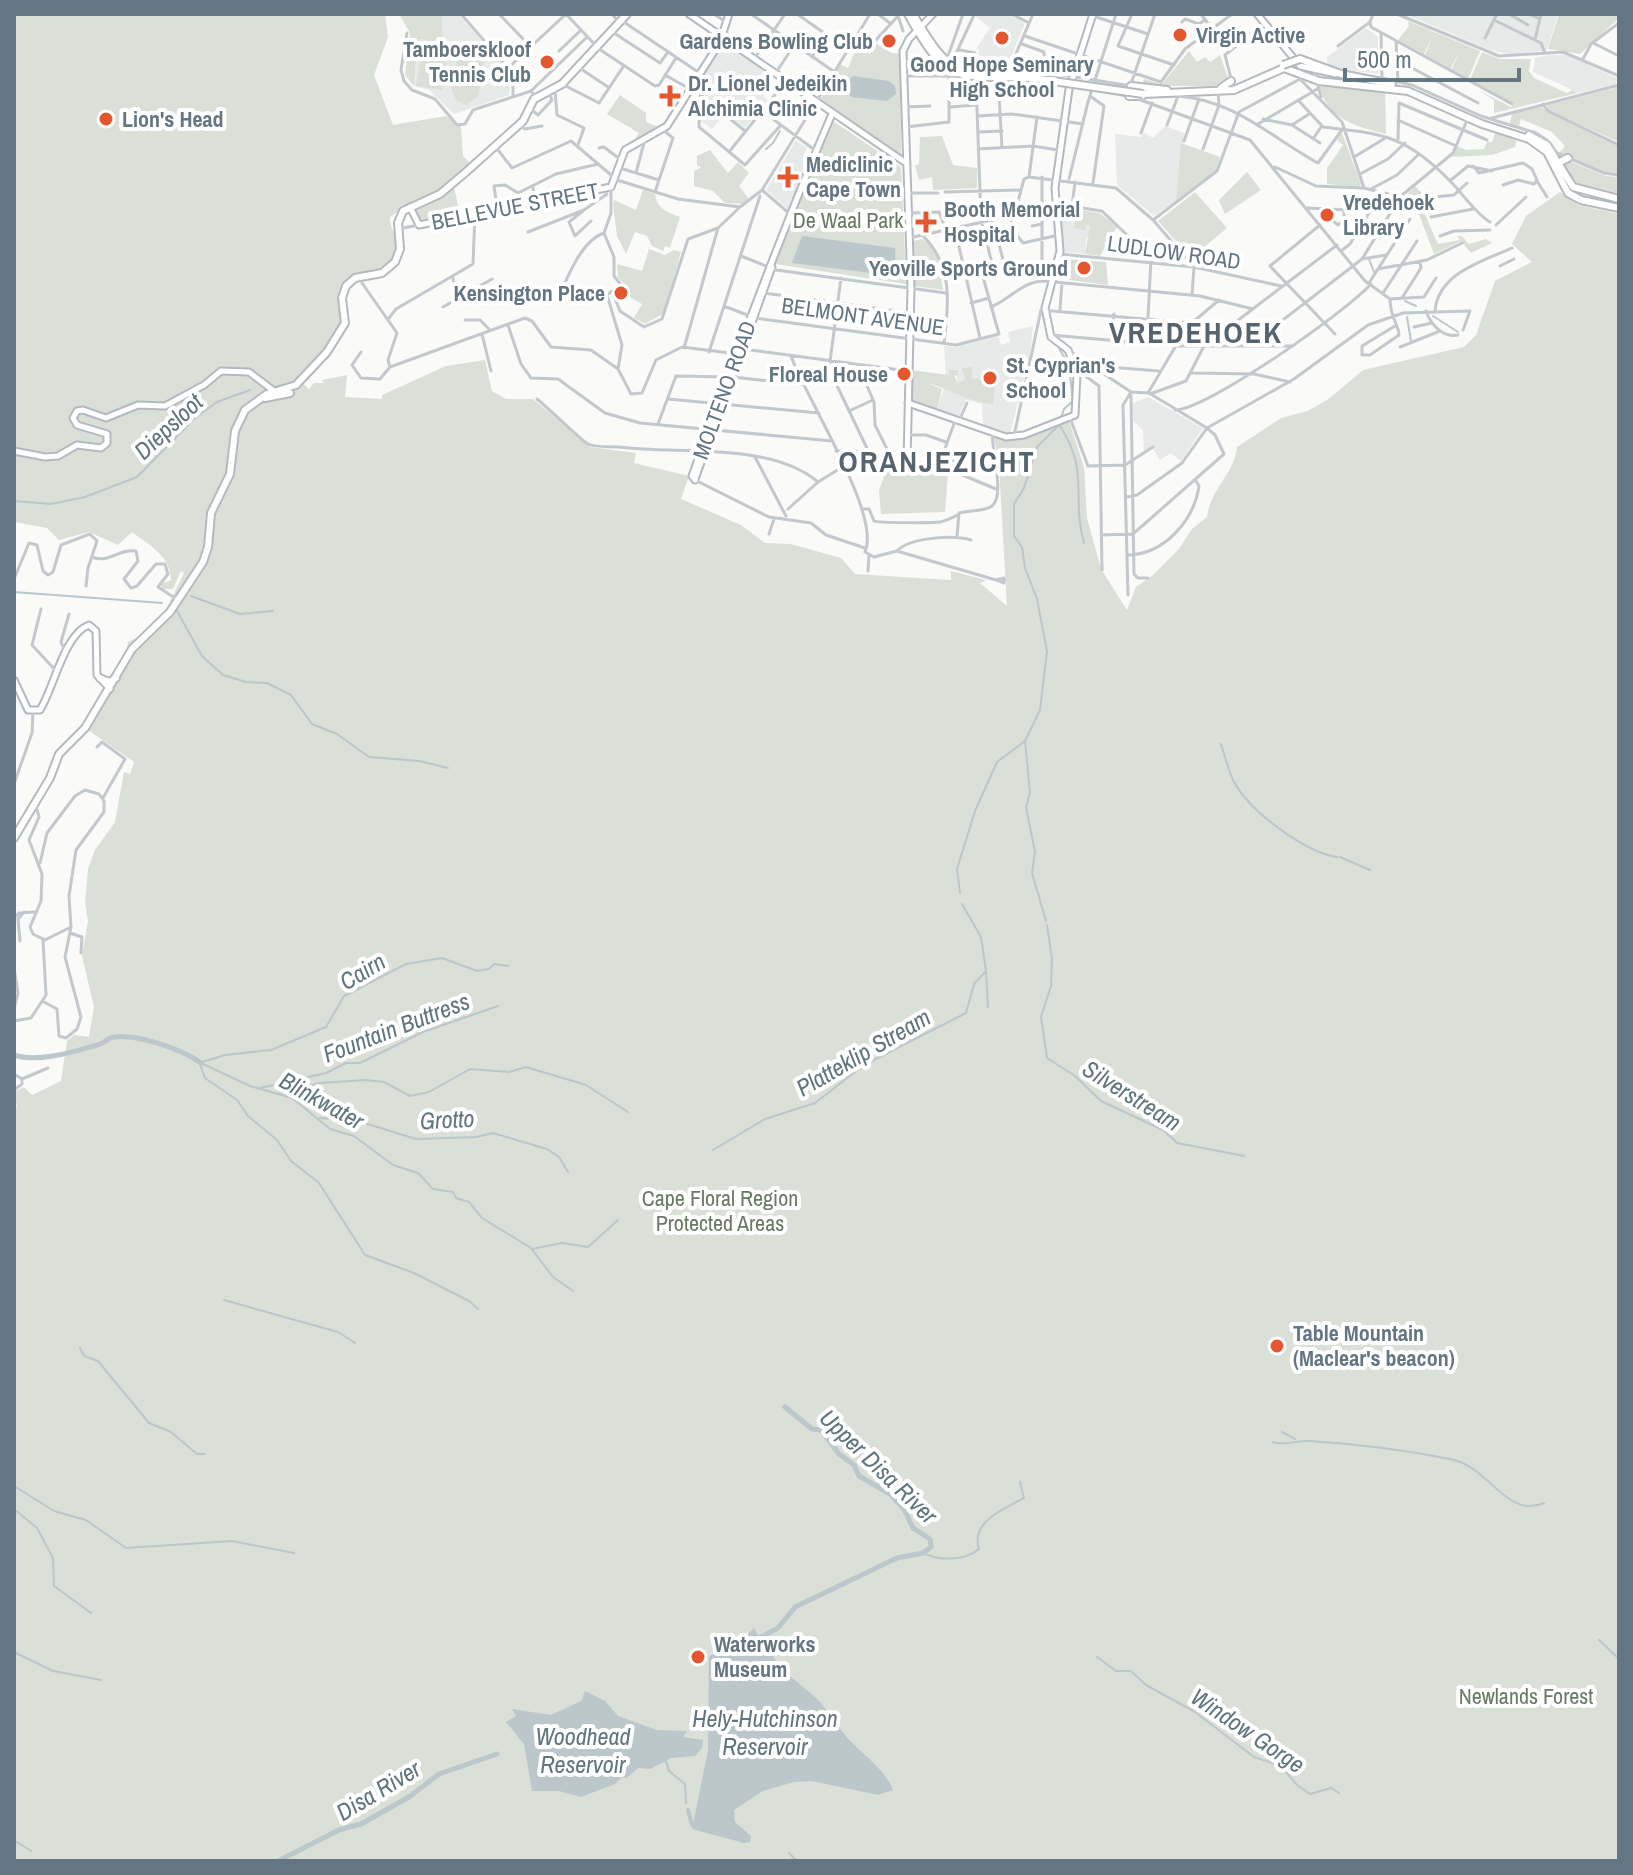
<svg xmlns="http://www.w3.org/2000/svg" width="1633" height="1875" font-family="'Archivo Narrow',sans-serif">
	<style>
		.built { fill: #e8e9e9 }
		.green { fill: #dadfd7 }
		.water { fill: #bbc7cb }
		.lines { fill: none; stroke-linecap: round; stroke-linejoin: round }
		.stream { stroke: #bbc7cb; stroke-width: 2 }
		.canal { stroke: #bbc7cb; stroke-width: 4 }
		.river { stroke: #bbc7cb; stroke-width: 5 }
		.secondary-casing { stroke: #b3babf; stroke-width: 9 }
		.primary-casing { stroke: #b5babe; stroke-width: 10 }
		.street { stroke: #c3c8cc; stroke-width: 3 }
		.secondary { stroke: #fff; stroke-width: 5 }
		.primary { stroke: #fff; stroke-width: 6 }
		.primary-bridge-casing { stroke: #b5babe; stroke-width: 10; stroke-linecap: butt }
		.primary-bridge { stroke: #fff; stroke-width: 6 }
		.poi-dot { fill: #e4572e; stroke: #fff; stroke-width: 3 }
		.labels { text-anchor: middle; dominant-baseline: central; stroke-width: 8; stroke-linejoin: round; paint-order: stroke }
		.poi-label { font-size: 22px; font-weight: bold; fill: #657683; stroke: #fff; text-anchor: start }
		.street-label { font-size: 22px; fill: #657683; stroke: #fff }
		.park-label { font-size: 22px; fill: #687a64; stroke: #fff }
		.water-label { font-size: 24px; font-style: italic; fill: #60757c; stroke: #fff }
		.district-label { font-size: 30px; font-weight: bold; letter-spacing: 2px; fill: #57646e; stroke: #fff }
	</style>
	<rect width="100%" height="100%" fill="#fafaf8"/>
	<path class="built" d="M442 14H458L512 75 509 95 454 114 429 90 414 86 416 62 413 51 420 38 443 42Z
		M982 14H1009L1025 23 1006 70 978 67 979 49H976L990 28 976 17Z
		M1405 14H1558L1547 50 1511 55 1490 50Z
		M1366 28 1378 37V74L1327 67V57Z
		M721 42 768 73 760 84 767 91 763 96 768 100 745 128 726 113 712 129 701 121 705 73Z
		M1549 55H1566L1617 78 1616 84 1579 93 1533 72 1535 58Z
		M1165 126 1184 133 1176 201 1154 216 1117 185 1115 134 1141 137 1144 133 1153 138Z
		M796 140 807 148 802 160 809 164 789 210 766 190Z
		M1061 220 1101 226 1086 239 1085 254 1064 252Z
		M1033 326 1030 355 1010 434 983 427 982 404 966 400 959 416 937 409 944 388 958 392 957 376 946 375 944 346 954 347 998 336 1001 345 1010 342 1008 332Z
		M1148 397 1203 428 1181 461 1171 453 1160 460 1151 446 1144 452 1143 430 1133 421V403Z"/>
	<path class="green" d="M14 14H385L388 37 374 75 393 125 446 116 461 127 463 156 472 165 440 191 406 206 390 217C389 228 398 236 397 247 393 283 350 262 341 290 337 302 344 315 341 327L300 381 309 389 314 383H324L322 380 347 375 345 397 382 399V395L446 366 485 360 492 391 506 399H533L590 447 636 453 634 463 689 476 681 499 741 525 765 543 791 544 841 558 855 574 951 580V571L986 580 980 583 1007 606 999 465 994 438H1012L1069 421 1084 467 1087 518 1101 569 1127 610 1136 587 1153 575 1179 549 1192 529 1207 517C1212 485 1234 475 1237 447L1281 418 1308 411 1330 398 1363 370 1464 347 1476 335 1495 281 1532 262 1512 244 1526 216 1560 192 1578 205 1619 214V1861H14V1110L17 1107 14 1092 24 1087 32 1095 61 1081 67 1041 74 1035 89 1037 94 1007 82 956 88 921 85 902 88 869 95 850 115 822 124 772 130 774 134 762 88 730 125 663 128 642 143 634H154L184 573 181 571 173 589H162L161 584 171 580C171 556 149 545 132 532L118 545 89 532 59 540 47 528 14 522Z
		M399 14H442L443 43 420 39 413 51 416 61 414 86 405 75 410 33Z
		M1559 14H1619V18L1580 54 1548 49Z
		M1408 21 1480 51 1468 79 1452 70 1459 51 1451 69 1425 55 1433 36 1424 54 1398 40 1409 26Z
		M858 33 892 53 900 54 901 158 819 102 839 64 848 68 855 51 850 47Z
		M468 44 480 47 484 56 478 96 466 105 457 101 452 91 458 52Z
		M422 46 448 51 442 90 416 86Z
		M1189 51 1197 62 1205 57 1210 62 1220 55 1229 81 1225 86H1142L1144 79 1162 84Z
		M1482 52 1500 59H1531L1529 71 1534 78 1567 93 1572 90 1578 93 1494 113V100L1480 91 1511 107 1514 104 1470 80Z
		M1324 84 1385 90 1386 134C1359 128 1326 118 1320 87Z
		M1619 87V142L1547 110 1548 105Z
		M620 95 646 113V122L661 128 634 141 639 133 607 114Z
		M1541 107 1619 146V173L1606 172 1559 153 1565 146 1552 132 1521 119 1519 126 1510 123 1512 113Z
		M833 121 901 167 906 284 775 264 791 216Z
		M1496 131 1517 137 1515 147 1492 155 1450 157 1457 146 1466 150 1484 149 1487 142H1492Z
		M1342 133 1361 184 1360 187 1327 184V168L1343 145 1337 140Z
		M942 136 953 165 977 168V188L933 190 932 177 919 180 915 166 919 164 920 137Z
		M1181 143 1220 157 1216 170 1176 201Z
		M710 150 728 173 738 162 749 173 739 186 749 199 744 204 725 203 713 191 694 186V171L702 167 697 166V156Z
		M1567 160 1606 176 1619 177V197L1578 185 1562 163Z
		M1247 172 1261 190 1225 214 1219 200Z
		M1415 186 1423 194 1420 203 1438 244 1460 240 1457 236H1462L1469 244 1486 239 1492 243 1471 253 1461 241 1434 254 1415 204 1406 207 1403 199Z
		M454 187 460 215 419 221 416 208Z
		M643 190 655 194C657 209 667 212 680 217L670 248 665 246 663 251 652 246 647 236 635 232 626 254 617 236 613 204 614 200 636 210Z
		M1195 192 1227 228 1191 258 1158 221Z
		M1061 207 1100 213 1117 227 1100 256 1085 254 1090 226 1086 225 1085 230 1074 228 1075 221 1061 220Z
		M923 239 937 252 943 290 915 286 913 241Z
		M649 249 665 255 674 250 681 252 664 313 645 324 634 318 642 304 628 296 629 288 618 278 617 264 642 271Z
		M1063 259 1106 262 1108 285 1061 279Z
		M972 367V379L996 377 993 404C968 402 953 390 927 383L942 389 937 409 911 401V370L949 375V370H958V375H954L958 384 965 379 962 368Z
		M898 462 948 473 945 512 881 514 879 490 888 466Z"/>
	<path class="water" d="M853 76 889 81 895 86 896 94 887 101 851 97 844 86Z
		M802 236 895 248 896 276 792 263Z
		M754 1628 758 1635 772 1631 768 1636C767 1666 801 1682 819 1701 827 1710 834 1720 841 1730 856 1751 884 1766 893 1790L878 1795 812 1781 794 1782 763 1791 734 1810 735 1822 751 1836 750 1842 744 1843 692 1829 708 1751 709 1656 735 1647Z
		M585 1691 605 1701 618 1716 657 1730 687 1731 683 1737 703 1740 702 1748 695 1756 671 1758 650 1769 638 1768 627 1778 622 1777 615 1784 581 1797 559 1791H532L524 1744 506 1722 516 1716 512 1709 551 1715 581 1701Z"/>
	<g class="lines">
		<path class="stream" d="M773 143 780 131
			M766 149 773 143
			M1369 259 1374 272
			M896 273 907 275
			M1405 301 1416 306
			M1433 316 1458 332
			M1407 317 1411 341
			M1059 348 1069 366 1073 401 1064 409 1061 418
			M1060 426C1090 472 1071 496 1084 543
			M14 501 51 504 85 497 137 477 195 418 217 402 250 390
			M14 592 162 603
			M191 596 240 614 273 611
			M177 611 202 656 223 675 246 682 267 683 291 695 312 724 337 734 369 757 419 761 448 768
			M1025 741 1030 793 1026 807 1035 852 1032 873 1046 921
			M1221 744C1225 756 1228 769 1233 780 1248 810 1304 852 1337 857
			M1340 857 1370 870
			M960 893 957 869 975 811 997 762 1025 741 1040 710 1047 651 1037 599 1025 568 1022 547 1014 536V504L1024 488 1037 447 1060 424
			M1047 925 1052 959 1051 986 1041 1017 1047 1058 1075 1076 1101 1101 1163 1130 1177 1143 1244 1156
			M986 972 988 1007
			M202 1062 225 1055 271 1050 326 1027 344 996 406 964 442 958 477 971 489 969 494 964 508 966
			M201 1063 250 1086 292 1098 330 1129 354 1136 393 1165 418 1173 433 1189 453 1192 456 1198 469 1202 482 1218 531 1248 553 1277 573 1291
			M200 1064 205 1078 237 1100 248 1116 277 1140 291 1161 319 1183 365 1255 414 1273 469 1301 478 1309
			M260 1088 326 1073 346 1063H360L423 1032 498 1006
			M277 1094 320 1083 365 1080 384 1082 410 1096 429 1092 470 1069 509 1072 526 1067 586 1085 628 1112
			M320 1118 358 1121 416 1139 476 1137 493 1133 547 1149 559 1157 568 1172
			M713 1150 765 1119 815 1103 864 1065 966 1013 974 984 986 971 981 937 962 904
			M532 1249 562 1243 588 1247 618 1220
			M224 1300 338 1332 355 1343
			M80 1348 84 1356 98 1361 149 1423 171 1432 197 1454H205
			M1282 1432 1295 1439
			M1273 1442C1286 1446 1297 1440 1310 1441 1356 1444 1405 1450 1450 1459 1491 1467 1505 1519 1544 1503
			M14 1486 54 1511 86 1520 126 1548 232 1541 294 1553
			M14 1509 37 1528 53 1558 54 1586 91 1613
			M923 1553C939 1561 965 1561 979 1549 970 1521 1006 1508 1024 1498L1020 1482
			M1599 1640 1619 1659
			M14 1652 53 1671 101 1680
			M1097 1657 1116 1671H1131L1146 1685 1195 1712 1254 1757 1281 1766 1297 1785 1310 1794 1331 1788 1339 1793
			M666 1761 669 1771 685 1784 686 1803
			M14 1840 31 1851
			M789 1853 797 1861"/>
		<path class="canal" d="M688 1810 692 1825"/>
		<path class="river" d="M14 1055C39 1063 72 1052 97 1045 103 1044 109 1037 114 1037 137 1034 182 1049 201 1063
			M767 1634 778 1628 795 1607 897 1558 923 1553 931 1547 930 1539 913 1528 904 1509 890 1494 859 1476 854 1465 839 1454 821 1430 812 1429 785 1407
			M278 1861 339 1830 361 1824 409 1797 439 1774 497 1754"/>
		<g class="secondary-casing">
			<path id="secondary" d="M689 14 906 163
				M1257 14 1300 66 1336 74
				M410 207 419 225 611 187 625 150 667 126 720 42 729 14
				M908 403 1006 437 1024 435 1075 415 1077 374 1068 350 1051 337 1045 308 1060 251 1055 188 1069 89 1093 14
				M14 451 45 457 58 456 77 445 101 448 107 443V434L77 425 73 418 77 411 83 410 106 418 138 405 165 406 204 385 221 371 249 372 274 391
				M907 461 911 288 903 51 909 39 933 14
				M695 479 772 267
				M695 480 692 476C736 354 781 233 832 114
				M14 680 28 710H40C54 688 64 634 89 625L96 631 97 675 110 689"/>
		</g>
		<g class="primary-casing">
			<path id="primary" d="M908 14C949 88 954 74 1032 78
				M913 14C954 83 952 66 1025 74
				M1300 59 1341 74 1392 84
				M1021 72H1045
				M1131 86 1167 90
				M1221 88 1231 81
				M1143 94 1234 90 1284 68 1319 81 1408 91 1482 124 1529 139 1547 152 1568 193 1581 200 1619 208
				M1129 96H1142
				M1529 135 1547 145 1573 187 1619 199
				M1560 162 1568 158
				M265 398 290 393
				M100 678 109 682 116 678
				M14 838 50 778 59 754 85 728 132 649 170 612 203 562 208 547 211 513 230 474 235 431 245 410 267 394 296 385 327 352 345 323 342 298 346 286 355 278 382 273 395 262 400 249 398 223 403 211 440 194 466 172 523 121 534 99 562 84 627 14"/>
		</g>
		<path class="street" d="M461 14 513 74V96
			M499 14 530 46
			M566 14 599 49 655 86 659 85 676 58
			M612 14 619 22
			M714 14 726 22
			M751 14 833 71
			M797 14 847 49
			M878 14 891 24
			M963 14 948 56 953 60 974 15
			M1012 14 1029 23
			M1087 14 1148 34
			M1132 14 1118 46 1174 65
			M1201 14 1212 29
			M1397 14 1499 56 1563 52 1619 76
			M1509 14 1528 25
			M1529 14 1540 19
			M621 20 701 74 699 127 745 165 780 126
			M1494 20 1541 43 1545 53
			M1182 22 1185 19 1199 24 1205 20
			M1370 22 1371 27 1512 104
			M1370 22 1373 14
			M611 31 660 63 668 52
			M407 33 401 70 404 81 412 90 435 99 457 125 465 124 473 110 531 91 536 98
			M1381 33 1382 78 1412 85 1481 116 1536 133 1547 140 1557 153 1604 173 1619 175
			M1025 36 1161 82 1185 49 1232 14
			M1485 38 1497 14
			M1535 40 1541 14
			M875 41 898 16 903 31
			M1396 41 1398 81
			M1593 43 1619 56
			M1022 44 1044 52 1045 72 1131 86
			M1338 46 1370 22
			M960 50 975 53 981 220 993 267
			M559 51 581 30
			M812 57 828 35
			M754 59 785 14
			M1583 59 1591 44 1619 23
			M1397 60 1478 103
			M578 67 608 87
			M508 68 566 14
			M1009 70 1033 14
			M1314 70 1321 97
			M775 74 795 44
			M665 75 690 89
			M904 76H960
			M998 77 1002 148
			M1132 81 1155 14
			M562 84 599 103 623 67
			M555 90 557 115 584 128 578 145
			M1095 90 1127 96
			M1234 90 1225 55 1264 23
			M531 91 587 37
			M702 96 745 131
			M1090 96 1104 106 1093 183
			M1138 99 1250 140 1365 281 1390 299 1424 297 1436 278
			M1298 100 1323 127C1383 134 1406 135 1451 182 1464 195 1475 213 1490 222
			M1543 104 1548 111 1619 145
			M905 107 930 106
			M951 107 975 105
			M529 108 538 115 552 100 549 93
			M762 111 816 151
			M977 116 1012 114 1083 124
			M1492 118 1619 85
			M1263 119 1292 125 1320 143
			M1398 120 1456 146
			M1258 124 1319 88
			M519 125 525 129 542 126
			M1167 125 1178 96C1234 100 1271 137 1318 163L1344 127
			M1292 125 1309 114
			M906 127 949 122V76
			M978 132 1002 131
			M1141 133 1152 103
			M1313 139 1321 127
			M1398 139 1399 103 1487 140
			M1184 141 1199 99
			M495 146 512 168 571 141 617 180 678 199 740 207 762 190 870 14
			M599 148 604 147 621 160
			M978 149 1033 146 1058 150
			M1203 149 1219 105 1218 92
			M729 152 786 81
			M1354 157 1387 137
			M1473 166 1479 173 1523 163 1532 169 1537 180 1534 184 1518 180 1503 185
			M1275 167 1316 186 1364 188 1400 197
			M620 168 659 180
			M636 173 645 139
			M1360 174 1388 159 1405 143
			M1029 177 1116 188 1153 220 1194 267
			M1029 177 1037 117
			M1069 179 1088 102 1116 14
			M1451 180 1468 166 1492 171
			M1537 181 1547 197
			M611 187V213L604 233 614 257V276L626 291 616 301
			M533 188 535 201
			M1371 189 1397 175 1419 154
			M762 190 790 214
			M655 192 673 138 663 130
			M945 192 1021 190
			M908 193H938
			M1424 198 1454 195 1467 183
			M1056 204 1102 211 1151 258 1148 318
			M514 205 518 216
			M1072 206 1075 182
			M497 208 494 186 505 185 518 193 556 174 598 164
			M1308 208 1368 211
			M1332 209V220L1338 225 1344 220V211
			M583 211 569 222 575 236 591 221
			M949 211 980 210
			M910 213 939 212 946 230
			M1010 216 1013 230 1023 243 1059 235
			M1431 217 1473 209
			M1153 220 1217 171 1239 112 1300 79 1342 122 1364 188
			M1320 225 1270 266 1335 334
			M1496 225 1526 197
			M1032 226 1042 224
			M403 228 419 225
			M955 229 980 338
			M528 232 584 210 607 194
			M923 236C953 265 949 304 944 343
			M1440 236 1454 231 1490 230
			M909 238 1010 216 1016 209 1024 179 1029 177
			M1341 251 1350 244 1382 192
			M1060 254 1194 267 1281 286
			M741 256 776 270 946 293
			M1362 259 1386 255
			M1042 262V177
			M1500 266 1514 259
			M1378 269 1427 260 1462 243
			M964 275 1004 263 993 222
			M453 277 455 300
			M841 278 829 369 876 467 900 459 937 466 971 454 997 458
			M362 283 397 333 388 360 390 367 525 318 532 321 551 347 591 350 618 369
			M1369 283 1410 219
			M764 293 910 313
			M1383 293 1417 241
			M1192 295 1194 267
			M1402 298 1421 268 1420 262
			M1390 299C1390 317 1398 323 1399 335L1370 355H1362V346L1395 326
			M557 302C565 282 581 240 604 233
			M971 303 989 298
			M724 306 755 318 956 345 999 334 981 270
			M443 307 492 279
			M991 307C1010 299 1023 281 1044 281L1200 296 1253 309
			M1060 309 1062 283
			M1426 311C1431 325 1443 338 1458 335
			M1435 311C1438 273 1483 261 1512 248
			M389 318 396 309 473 264 475 213
			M465 320H480L489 329
			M508 325 521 364 531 378 558 379 605 413 640 423 832 441
			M1414 327 1432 323
			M482 334 491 371
			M1051 335 1175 346H1293
			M1111 338 1114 314
			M1249 346 1362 259 1401 196 1453 153 1468 118
			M1400 347 1440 331
			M684 348 718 228
			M743 349 908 371
			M1068 350 1131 392 1149 393 1207 428 1215 435 1224 454 1133 534 1101 535
			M361 352 352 365 361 378 380 379 390 367
			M709 352 760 196
			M738 354 682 347 656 360 642 393 631 394 618 369 622 345 607 295 612 291 620 311 644 327 662 319 688 239 718 228 738 209
			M791 356C805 397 882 515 865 552
			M858 365 874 402 875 425 893 461
			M1096 366 1159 371
			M1075 368 1099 386 1102 570
			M1192 373 1254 374 1290 382
			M733 377 805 385
			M1148 393 1187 327 1219 300
			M1150 394 1186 381 1204 346 1337 245
			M1131 396 1134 574 1138 578H1148
			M537 399C546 406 583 442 588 444 597 448 609 446 619 447 679 455 769 441 818 482
			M668 399 819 413
			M1175 410C1207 410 1347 311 1371 284
			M849 411 873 400
			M1070 418 1088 466 1125 465 1153 447
			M960 419 967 403
			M658 424 676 376 726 377
			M907 435H926L946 442
			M1014 436 1041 310 1190 323
			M836 451 868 452
			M755 457 786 516
			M954 459 960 474 996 489
			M939 465 955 421
			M695 480 769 517 811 523 826 535 865 548
			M1126 497 1137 495 1182 463 1207 428 1294 379 1368 325 1403 313 1470 311 1463 330
			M788 509 818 482 844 466
			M862 509H869L874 521C878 523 933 523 940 522 946 521 953 517 958 515
			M769 534 774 519
			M957 536 959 513C968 510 985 512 992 506 1006 494 990 448 993 434
			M897 551C910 537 954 535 971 540
			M865 552 874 557 897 551 996 580
			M1128 555C1165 554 1194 520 1199 486L1196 481
			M92 557C109 564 119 548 136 551L138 561 124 579 131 588 137 586 156 564H165L168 574 158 587 178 600
			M868 571 869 556
			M1004 578V583L996 580Z
			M14 579 29 543 37 545 43 571 48 575 53 572 61 545 90 534 97 541 88 568 86 586
			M1128 595 1123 405 1131 392
			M41 609 32 645 57 672
			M65 651 61 642 69 614
			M97 747 102 742 125 759 103 798
			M14 784 32 733 33 712
			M36 806 39 817 29 840 42 874 41 901 30 927 33 934 45 940 71 927
			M40 863 47 833 75 796 85 790 99 794 104 801V812L76 850 69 896 71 927 65 957 81 1017 77 1029 66 1038 59 1036 57 1009 44 1002
			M14 918 19 913 34 912
			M14 931V946
			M70 933 82 937 81 953
			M20 941 18 919 24 912
			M14 968 18 993 14 1009
			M14 1021 31 1018 46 995 43 940
			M14 1074 22 1079
			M22 1079 48 1068
			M14 1090 22 1084V1079"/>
		<use href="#secondary" class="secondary"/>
		<use href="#primary" class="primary"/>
		<g class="primary-bridge-casing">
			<path id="primary-bridge" d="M1283 65 1300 59
				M1032 78 1143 94"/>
		</g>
		<use href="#primary-bridge" class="primary-bridge"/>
	</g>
	<g class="poi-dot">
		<circle cx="1180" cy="35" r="8"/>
		<circle cx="1002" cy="38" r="8"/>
		<circle cx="889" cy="41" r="8"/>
		<circle cx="547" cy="62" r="8"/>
		<path d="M666 84h8v8h8v8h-8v8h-8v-8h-8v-8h8z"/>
		<circle cx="106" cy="119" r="8"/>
		<path d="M784 165h8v8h8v8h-8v8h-8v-8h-8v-8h8z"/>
		<circle cx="1327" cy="215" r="8"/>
		<path d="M922 210h8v8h8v8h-8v8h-8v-8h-8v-8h8z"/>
		<circle cx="1084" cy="268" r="8"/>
		<circle cx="621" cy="293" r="8"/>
		<circle cx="904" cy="374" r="8"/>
		<circle cx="990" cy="378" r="8"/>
		<circle cx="1277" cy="1346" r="8"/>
		<circle cx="698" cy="1657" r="8"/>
	</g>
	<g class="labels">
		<g class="poi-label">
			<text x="1196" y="35">Virgin Active</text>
			<text x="873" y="41" text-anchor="end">Gardens Bowling Club</text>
			<text x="531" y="49" text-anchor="end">Tamboerskloof<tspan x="531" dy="25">Tennis Club</tspan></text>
			<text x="1002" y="64" text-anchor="middle">Good Hope Seminary<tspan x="1002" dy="25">High School</tspan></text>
			<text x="688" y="83">Dr. Lionel Jedeikin<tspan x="688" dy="25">Alchimia Clinic</tspan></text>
			<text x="122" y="119">Lion's Head</text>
			<text x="806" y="164">Mediclinic<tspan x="806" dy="25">Cape Town</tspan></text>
			<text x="1343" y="202">Vredehoek<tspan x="1343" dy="25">Library</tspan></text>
			<text x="944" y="209">Booth Memorial<tspan x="944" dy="25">Hospital</tspan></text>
			<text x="1068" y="268" text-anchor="end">Yeoville Sports Ground</text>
			<text x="605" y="293" text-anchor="end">Kensington Place</text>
			<text x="1006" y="365">St. Cyprian's<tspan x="1006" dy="25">School</tspan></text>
			<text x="888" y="374" text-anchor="end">Floreal House</text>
			<text x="1293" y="1333">Table Mountain<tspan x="1293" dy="25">(Maclear's beacon)</tspan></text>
			<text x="714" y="1644">Waterworks<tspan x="714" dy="25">Museum</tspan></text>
		</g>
		<g class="street-label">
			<text transform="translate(515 206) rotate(-11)">BELLEVUE STREET</text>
			<text transform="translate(1174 252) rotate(8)">LUDLOW ROAD</text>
			<text transform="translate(863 316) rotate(8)">BELMONT AVENUE</text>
			<text transform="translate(724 390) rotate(-70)">MOLTENO ROAD</text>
		</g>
		<g class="park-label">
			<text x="848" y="220">De Waal Park</text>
			<text x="720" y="1198">Cape Floral Region<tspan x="720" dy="25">Protected Areas</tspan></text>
			<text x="1526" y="1696">Newlands Forest</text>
		</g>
		<g class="water-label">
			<text transform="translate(168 426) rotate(-43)">Diepsloot</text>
			<text transform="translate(362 971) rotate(-31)">Cairn</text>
			<text transform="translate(396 1027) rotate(-21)">Fountain Buttress</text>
			<text transform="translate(863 1052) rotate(-30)">Platteklip Stream</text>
			<text transform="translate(1132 1095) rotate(32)">Silverstream</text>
			<text transform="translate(322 1100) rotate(29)">Blinkwater</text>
			<text transform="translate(447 1119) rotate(-3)">Grotto</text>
			<text transform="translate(879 1466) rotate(44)">Upper Disa River</text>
			<text x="765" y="1718">Hely-Hutchinson<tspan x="765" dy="28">Reservoir</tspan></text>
			<text transform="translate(1248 1730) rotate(34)">Window Gorge</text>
			<text x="583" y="1736">Woodhead<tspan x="583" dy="28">Reservoir</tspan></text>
			<text transform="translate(378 1790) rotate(-31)">Disa River</text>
		</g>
		<g class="district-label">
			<text x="1196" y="332">VREDEHOEK</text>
			<text x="937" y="461">ORANJEZICHT</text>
		</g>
	</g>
	<rect width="1633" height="1875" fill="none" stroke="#657683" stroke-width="32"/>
	<path d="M1345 68v12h174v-12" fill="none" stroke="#657683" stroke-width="4"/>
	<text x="1357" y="68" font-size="24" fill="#657683" stroke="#ffffff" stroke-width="6" paint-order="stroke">500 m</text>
</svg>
